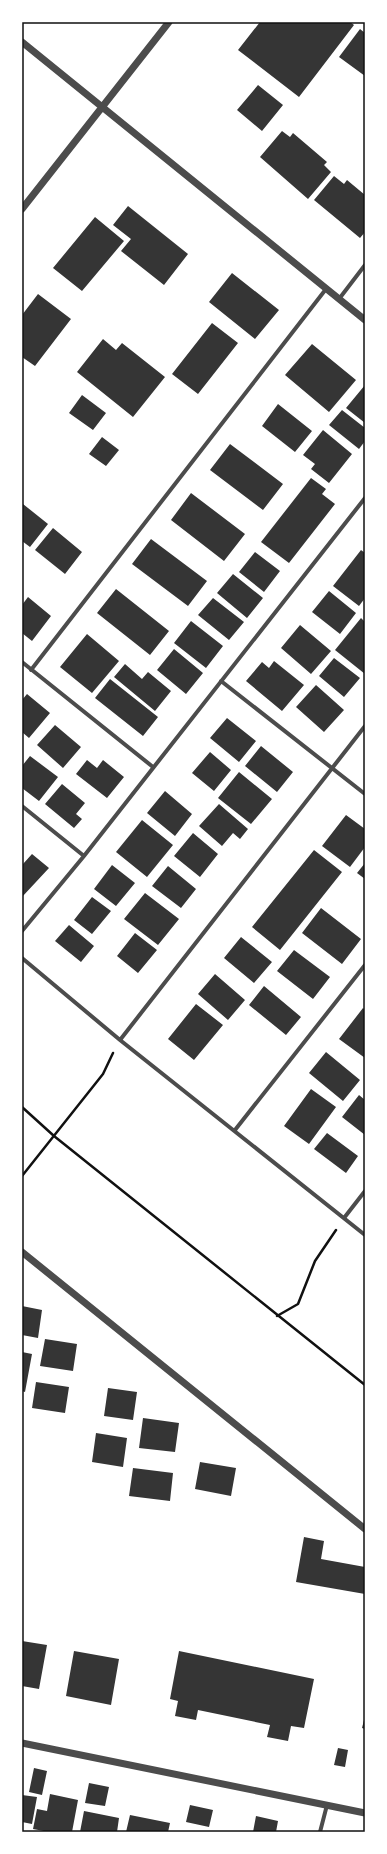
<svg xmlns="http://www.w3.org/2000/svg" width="387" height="1854" font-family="'Source Sans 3',sans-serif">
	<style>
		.building { fill: #353535 }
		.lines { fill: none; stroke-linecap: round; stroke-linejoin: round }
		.path { stroke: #111; stroke-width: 2.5 }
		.minor { stroke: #4c4c4c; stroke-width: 4 }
		.tertiary { stroke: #4c4c4c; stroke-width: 7 }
		.neatline { fill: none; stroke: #111; stroke-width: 1.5 }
	</style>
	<rect width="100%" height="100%" fill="#fff"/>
	<path class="building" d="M260 22H350L354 25 299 97 238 50Z
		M360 29 365 33V76L339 57Z
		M258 85 283 105 262 131 237 110Z
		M282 131 290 137 293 133 327 162 324 165 331 172 308 199 260 157Z
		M334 176 344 184 347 180 365 195V232L360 238 314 200Z
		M128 206 188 254 164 285 121 251 131 239 113 225Z
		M95 217 124 241 82 291 53 268Z
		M232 273 279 310 255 339 209 302Z
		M38 294 71 319 35 366 22 357V315Z
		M212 323 238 343 198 394 172 374Z
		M103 339 116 350 122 343 165 377 133 417 77 372Z
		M312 344 356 380 329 412 285 375Z
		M365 385V423L346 408Z
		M82 395 106 413 93 430 69 413Z
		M278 404 312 431 295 452 262 426Z
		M342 410 365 428V441L359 449 329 425Z
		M323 430 352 454 329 483 311 469 315 464 303 455Z
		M102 437 119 450 106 466 89 454Z
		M230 444 283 484 263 510 210 470Z
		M311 478 326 489 322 494 335 504 289 563 261 542Z
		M191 493 245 534 224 561 171 520Z
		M23 504 48 524 30 547 22 541Z
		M53 528 82 552 65 574 35 550Z
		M151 539 207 581 188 606 132 564Z
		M361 550 365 553V598L359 606 333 586Z
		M255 552 280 571 264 592 239 572Z
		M233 574 263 598 247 618 217 593Z
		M116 589 169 631 150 655 97 613Z
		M329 591 356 613 340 634 312 612Z
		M28 597 51 616 32 641 22 633V605Z
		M213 598 244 622 229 640 198 615Z
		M361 618 365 622V674L335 650Z
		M191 621 223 646 206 668 174 643Z
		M300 625 331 651 311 674 281 648Z
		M87 634 119 661 92 693 60 667Z
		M174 649 203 673 186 694 157 670Z
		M334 658 360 678 344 697 319 676Z
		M274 661 304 685 282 711 246 681 262 662 269 668Z
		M125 664 142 679 148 672 171 691 155 711 114 677Z
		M110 679 158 717 143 736 95 698Z
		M316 685 344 710 324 732 296 707Z
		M27 694 50 713 29 738 22 732V700Z
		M227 718 256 741 239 762 210 738Z
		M55 725 81 747 63 768 37 745Z
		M261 746 293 772 277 792 245 766Z
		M210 752 231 770 214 791 192 773Z
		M30 756 58 777 39 801 22 788V766Z
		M87 760 97 768 103 760 124 777 107 798 76 774Z
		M239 772 272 799 251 824 218 798Z
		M62 784 85 803 76 814 82 819 74 828 45 804Z
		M165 791 192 814 175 836 147 813Z
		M219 804 248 829 240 839 233 833 222 846 199 826Z
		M346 815 365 829V847L350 867 322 846Z
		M142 820 173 845 147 877 116 852Z
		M193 833 218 854 200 877 174 856Z
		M314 850 342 872 280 950 252 927Z
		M32 854 49 868 22 897V862L23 864Z
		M365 863V879L357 873Z
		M112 865 135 883 116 906 94 889Z
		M168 866 196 889 181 908 152 886Z
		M145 893 179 919 158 945 124 919Z
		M92 897 111 911 92 934 74 920Z
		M321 908 361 939 342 964 302 933Z
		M69 925 94 946 81 962 55 941Z
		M135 933 157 950 138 973 117 956Z
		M241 937 272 962 254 983 224 958Z
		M294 950 330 977 313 999 277 971Z
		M215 974 245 1000 228 1020 198 994Z
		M264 986 301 1017 286 1035 249 1005Z
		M196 1004 223 1025 194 1060 168 1039Z
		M363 1008 365 1010V1058L339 1039Z
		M326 1052 360 1080 343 1101 309 1073Z
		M311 1089 336 1107 309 1144 284 1126Z
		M359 1095 365 1100V1135L342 1117Z
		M327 1133 358 1156 346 1173 314 1149Z
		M22 1306 42 1310 38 1338 22 1335Z
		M45 1339 77 1344 73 1371 40 1366Z
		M22 1352 32 1354 25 1392 22 1391Z
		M36 1382 69 1387 65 1413 32 1408Z
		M108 1388 137 1392 133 1420 104 1416Z
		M143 1418 179 1423 175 1452 139 1448Z
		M96 1433 127 1438 123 1467 92 1462Z
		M200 1462 236 1468 231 1496 195 1489Z
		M133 1468 173 1473 170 1501 129 1496Z
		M304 1537 324 1541 321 1559 365 1567V1594L296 1582Z
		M22 1641 47 1645 39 1689 22 1686Z
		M74 1651 119 1659 111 1705 66 1696Z
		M179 1651 314 1679 304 1728 291 1726 288 1741 267 1737 270 1725 198 1710 196 1720 175 1716 178 1701 170 1699Z
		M365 1716V1729L362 1728Z
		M338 1748 348 1750 345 1767 334 1765Z
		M34 1768 47 1771 42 1795 29 1792Z
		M89 1783 109 1787 105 1806 85 1803Z
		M50 1794 78 1800 72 1832H49L33 1829 37 1809 47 1811Z
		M22 1795 37 1797 32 1824 22 1822Z
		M190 1805 213 1810 209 1827 186 1822Z
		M84 1811 119 1818 117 1832H80Z
		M130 1815 170 1823 168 1832H126Z
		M256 1816 278 1821 276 1832H253Z"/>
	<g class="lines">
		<path class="path" d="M22 1107 54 1136 365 1385
			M22 1176 103 1074 113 1053
			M277 1316 298 1304 315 1261 336 1230"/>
		<path class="minor" d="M339 299 365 265
			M22 662 153 767
			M31 670 326 289
			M221 681 365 794
			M22 806 84 856
			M22 931 84 856 365 498
			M22 958 120 1040 365 1235
			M120 1040 365 726
			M235 1130 365 965
			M344 1218 365 1191
			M320 1832 327 1805"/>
		<path class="tertiary" d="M22 42 365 320
			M22 209 169 22
			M22 1252 365 1529
			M22 1743 365 1813"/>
	</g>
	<rect width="387" height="1854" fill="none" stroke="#ffffff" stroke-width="46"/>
	<rect x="23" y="23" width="341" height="1808" class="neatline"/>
</svg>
